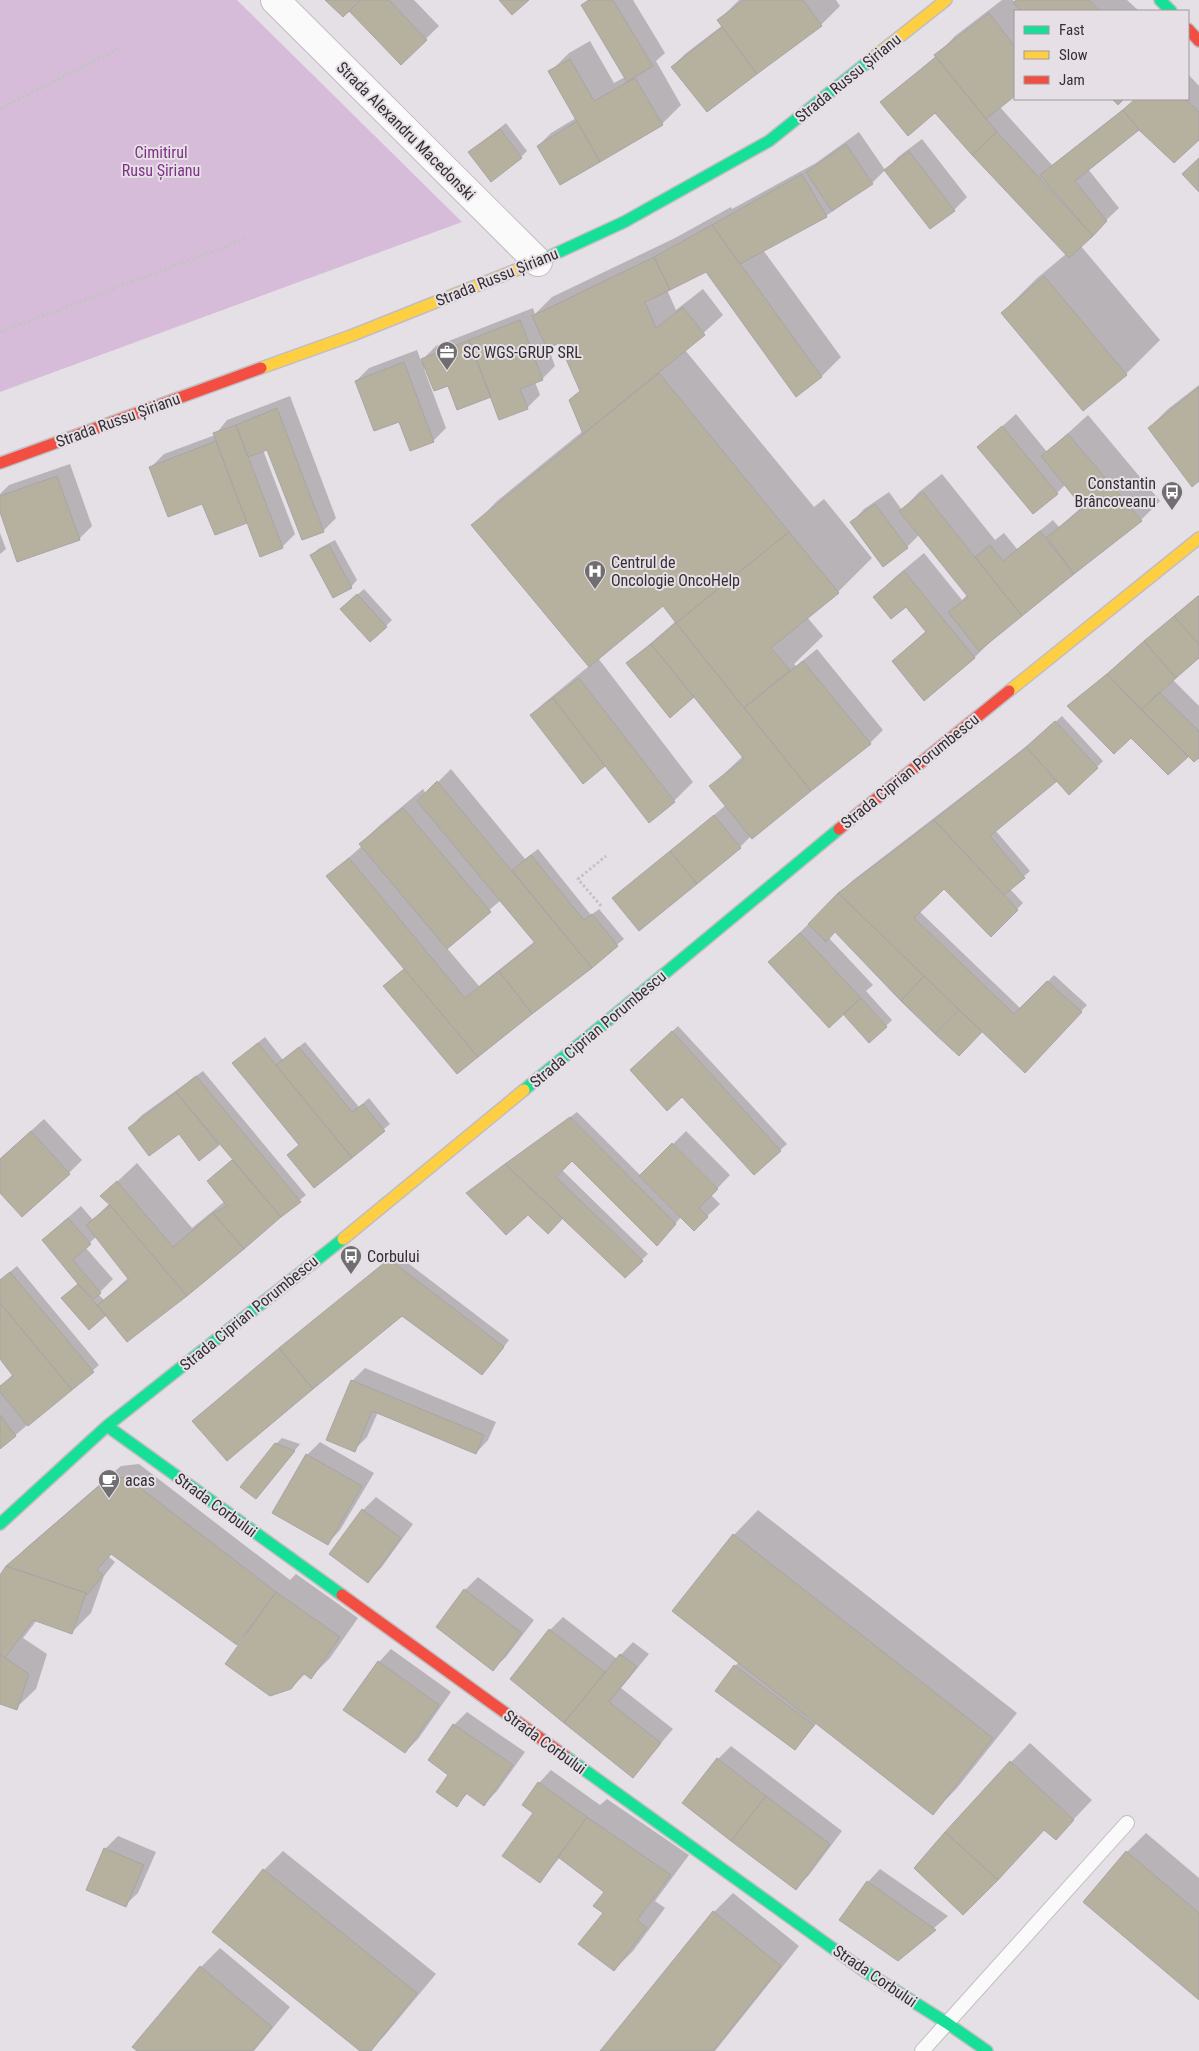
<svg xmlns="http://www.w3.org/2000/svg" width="1199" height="2051" font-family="'Roboto Condensed',sans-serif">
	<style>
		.green { fill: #d6bcd8 }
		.shadow { fill: #0003; fill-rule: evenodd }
		.building { fill: #b6b09f; stroke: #a8a5a6 }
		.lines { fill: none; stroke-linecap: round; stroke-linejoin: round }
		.lane-casing { stroke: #c1bdc1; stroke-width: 16 }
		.street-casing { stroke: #c1bdc1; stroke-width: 30 }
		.fast-casing { stroke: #c1bdc1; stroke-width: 14 }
		.slow-casing { stroke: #c1bdc1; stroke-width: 14 }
		.jam-casing { stroke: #c1bdc1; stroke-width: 14 }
		.path { stroke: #c4c3c4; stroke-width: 3; stroke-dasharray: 2.5 2.5; stroke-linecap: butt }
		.lane { stroke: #fbfafb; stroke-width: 14 }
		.street { stroke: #fbfafb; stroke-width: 28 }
		.fast { stroke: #16e098; stroke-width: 11 }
		.slow { stroke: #ffcf43; stroke-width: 11 }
		.jam { stroke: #f24e42; stroke-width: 11 }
		.labels { text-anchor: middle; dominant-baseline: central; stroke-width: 4; stroke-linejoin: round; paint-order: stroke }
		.street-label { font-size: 16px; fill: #333033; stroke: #e6dfe6 }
		.park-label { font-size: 16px; fill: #7f3287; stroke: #e6dfe6 }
		.poi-label { font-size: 16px; fill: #333033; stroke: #e6dfe6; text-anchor: start }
	</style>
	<rect width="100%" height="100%" fill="#e5e0e5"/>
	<path class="green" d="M0 0H237L462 222 0 392Z"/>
	<path class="shadow" d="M327 0H414L439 26 401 63 351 11Z
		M588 0H633L665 53 656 61 681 105 662 124 538 146 551 133 576 118 550 72 569 53 590 41 614 83 625 77 583 5Z
		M739 0H836L840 6 821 25 756 73 672 67 685 54 723 25 719 20Z
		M1002 0H1013L1015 3 1018 0H1127L1139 11H1024L1021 9V11H1015V94L999 106 1052 165 1136 99H1188V74L1199 86V138L1139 129 1088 169 1119 208 1080 245 1160 340 1126 374 1002 313 1036 279 1066 254 935 111 882 102 936 56 955 36Z
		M506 123 527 151 521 157 470 152Z
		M859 132 885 170 872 183 826 216 763 250 841 357 822 376 796 395 706 270 667 290 676 310 703 289 723 315 685 350 814 507 824 499 872 558 838 592 807 617 823 636 794 664 796 666 817 649 883 730 870 743 751 836 740 847 678 845 726 805 711 786 743 756 694 696 627 664 676 621 663 604 598 658 693 782 674 801 605 764 583 782 531 715 544 703 589 666 473 526 497 501 583 431 571 400 581 390 560 341 548 347 555 366 542 379 535 382 540 395 527 408 491 396 448 385 426 368 424 369 446 428 433 441 400 420 356 381 369 368 417 350 421 361 436 346 533 308 535 314 552 297 675 238 731 207 732 209 816 163Z
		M922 139 967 197 954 210 930 228 886 170 898 157Z
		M1199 385V480L1149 428 1168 409Z
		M290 396 336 518 323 531 268 448 263 450 295 534 282 547 248 521 215 534 203 503 151 467 164 454 215 435 227 420Z
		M1016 414 1047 452 1088 415 1160 501 1141 520 994 638 975 657 924 699 893 661 927 630 906 605 875 597 894 578 924 553 962 600 967 595 919 535 907 547 852 522 864 509 889 492 902 510 919 492 942 474 995 540 1004 533 1017 549 1053 520 1059 527 1083 506 1066 484 1057 493 979 447Z
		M70 464 92 526 79 539 0 509V494L9 485Z
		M0 533 6 549 0 554Z
		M335 540 357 580 351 587 312 555 318 549Z
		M364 589 392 620 386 626 348 603Z
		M1199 595V656L1172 679 1199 706V756L1188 754 1168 773 1131 736 1069 706Z
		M1062 716 1103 761 1097 767 1057 780 995 830 1030 871 1010 889 1023 903 991 935 944 887 919 911 1021 1009 1054 975 1087 1005 1025 1071 982 1031 959 1055 835 931 828 937 873 985 866 991 892 1020 886 1026 783 949 852 881 1034 741Z
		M451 769 525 859 538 849 591 915 599 909 624 939 457 1072 391 980 406 968 328 876 362 846 360 844 380 825 423 789 426 794ZM501 900 535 941 479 986 446 947Z
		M678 1026 787 1144 755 1173 682 1095 637 1064Z
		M265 1037 283 1060 305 1042 359 1107 369 1098 390 1124 314 1186 288 1155 300 1144 240 1057Z
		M203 1071 306 1195 243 1248 106 1313 69 1292 79 1283 43 1240 81 1206 93 1220 110 1203 102 1196 137 1163 192 1228 225 1201 214 1175 233 1159 220 1143 199 1160 179 1132 129 1128 142 1115ZM97 1236 129 1277 104 1300 98 1294 113 1279 85 1247Z
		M577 1112 641 1176 686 1131 730 1175 711 1195 720 1204 694 1229 681 1217 663 1238 572 1160 562 1170 648 1254 625 1276 563 1217 528 1213 468 1193Z
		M44 1119 82 1160 69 1173 0 1191V1159Z
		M396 1254 509 1340 488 1368 402 1314 200 1415Z
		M17 1266 99 1365 0 1448V1387L13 1374 0 1357V1280Z
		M365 1368 496 1422 488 1440 476 1453 378 1412 367 1437 354 1450 352 1381Z
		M282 1438 300 1444 262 1491 276 1444Z
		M320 1442 374 1473 340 1530 328 1543 307 1455Z
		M139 1464 290 1580 296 1574 358 1618 330 1658 311 1677 306 1673 291 1688 246 1634 237 1643 111 1553 109 1557 115 1562 104 1576 91 1613 72 1632 37 1620 23 1638 47 1654 36 1689 16 1708 0 1702V1577L26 1548 121 1466Z
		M376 1497 413 1524 381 1568 368 1581 363 1510Z
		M758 1510 1017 1713 957 1788 933 1813 817 1723 795 1748 735 1666 739 1662 734 1535Z
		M478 1577 534 1620 506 1657 493 1669 465 1590Z
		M563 1617 617 1659 633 1642 649 1654 621 1688 673 1729 633 1776 512 1679 550 1630Z
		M391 1649 451 1692 418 1739 405 1752 379 1662Z
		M467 1712 525 1752 497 1791 484 1804 468 1793 457 1805 450 1774 454 1725Z
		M1030 1743 1092 1800 1056 1838 1045 1829 963 1913 1011 1762Z
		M731 1746 842 1831 809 1875 796 1888 718 1759Z
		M551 1770 600 1805 607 1799 689 1855 655 1901 665 1908 633 1951 614 1970 604 1913 605 1892 560 1857 540 1881 535 1813 539 1783Z
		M1146 1833 1199 1878V1998L1127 1852Z
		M118 1836 156 1852 138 1893 125 1905 105 1849Z
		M283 1851 436 1974 385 2035 370 2051H362L264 1870Z
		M880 1869 948 1916 898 1959 868 1882Z
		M733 1893 799 1946 715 2051H602L714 1912Z
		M220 1948 290 2007 254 2051H139L201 1967Z"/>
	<path class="building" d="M325 0H361L343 17Z
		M361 0H389L427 40 401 65 349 11Z
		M499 0H529L512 15Z
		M589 0H613L653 66 627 82 581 5Z
		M744 0H803L822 26 757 74 717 20Z
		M1016 0H1089L1100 11H1022L1013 3Z
		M989 13 1015 47V96L986 119 934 55Z
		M722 27 757 74 707 112 671 67Z
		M936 57 997 132 972 155 935 113 908 136 880 102Z
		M570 59 594 101 635 78 663 125 600 162 548 71Z
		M1112 99H1124L1118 105Z
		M1135 99H1186L1199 112V140L1174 163 1139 130 1123 110Z
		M1123 110 1139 130 1075 181 1107 221 1093 236 1040 175Z
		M577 121 600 162 560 185 537 146Z
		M500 129 522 158 491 182 468 152Z
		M997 132 1093 236 1069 258 972 155Z
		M846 144 873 184 832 211 806 172Z
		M909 151 955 211 930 229 884 170Z
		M1199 158V192L1182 174Z
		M802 174 827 217 740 264 712 225Z
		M712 225 822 377 796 397 706 272 670 290 654 257Z
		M654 257 670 290 645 302 656 328 683 307 705 335 583 434 569 400 580 391 559 343 547 349 532 316Z
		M1044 276 1127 375 1083 411 1001 313Z
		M520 320 543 380 520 389 528 409 499 420 469 340Z
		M469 340 491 397 457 410 448 386 434 391 421 359Z
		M404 362 434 442 410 451 399 422 374 431 355 381Z
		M659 373 789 532 676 623 663 606 589 667 471 525Z
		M1199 387V481L1192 487 1148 428Z
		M277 408 324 532 302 540 267 450 248 457 236 425Z
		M236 425 283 548 260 557 213 433Z
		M1002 426 1058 494 1033 514 977 447Z
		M1068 434 1142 521 1074 574 1047 537 1083 508 1041 456Z
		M216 441 247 523 215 535 202 504 168 517 149 467Z
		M57 476 80 540 17 562 0 512V496Z
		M923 492 1022 616 979 651 948 612 968 597 899 511Z
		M875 504 908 548 883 567 850 522Z
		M1040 531 1074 574 1022 616 975 557 990 545 1003 561Z
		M789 532 839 593 771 648 790 670 744 708 676 623Z
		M329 545 352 588 333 598 310 555Z
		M904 571 975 658 924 701 892 661 926 632 906 607 891 619 873 597Z
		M357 594 387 627 370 642 340 609Z
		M1198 596 1199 597V645L1174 616Z
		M1174 616 1199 645V658L1176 678 1144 641Z
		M676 623 811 791 752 839 709 786 744 759 651 644Z
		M1144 641 1176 678 1141 710 1107 674Z
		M651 644 694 697 670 718 626 663Z
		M803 661 871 744 811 791 744 708Z
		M1107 674 1188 757 1168 775 1131 738 1114 754 1067 706Z
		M579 678 675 802 649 823 553 698Z
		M1159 692 1199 731V758L1194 762 1141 710Z
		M553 698 605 766 583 784 530 715Z
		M1055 721 1098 768 1069 795 1026 747Z
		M1026 747 1057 781 990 836 1025 878 1004 895 934 820Z
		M437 781 592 968 532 1014 499 971 535 943 417 801Z
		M403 808 491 912 447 949 359 844Z
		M714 815 741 848 697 884 670 851Z
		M934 820 1018 910 991 937 944 889 914 918 1014 1014 1047 981 1082 1012 1025 1073 838 893Z
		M670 851 697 884 639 931 612 898Z
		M531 855 584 920 592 914 618 946 592 968 512 870Z
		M349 858 465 998 499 971 532 1014 478 1057 326 876Z
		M838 893 924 976 901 1001 835 932 826 942 808 924Z
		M800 933 861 998 829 1028 768 962Z
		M404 969 478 1057 457 1074 383 986Z
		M924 976 959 1010 935 1034 901 1001Z
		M861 998 887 1027 869 1043 843 1014Z
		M959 1010 982 1032 959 1056 935 1034Z
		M672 1031 781 1151 754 1175 682 1097 667 1111 630 1070Z
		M258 1043 352 1158 314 1188 287 1155 299 1145 232 1063Z
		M299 1047 352 1112 363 1104 385 1131 352 1158 276 1065Z
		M196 1076 301 1202 281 1217 176 1092Z
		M176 1092 219 1145 199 1161 179 1134 149 1156 128 1128Z
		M570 1117 676 1224 657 1246 572 1161 556 1177 643 1261 625 1278 505 1164Z
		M31 1131 70 1174 22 1217 0 1193V1159Z
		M672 1143 718 1189 699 1208 708 1217 694 1231 639 1176Z
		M232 1160 281 1217 244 1249 213 1213 227 1206 207 1181Z
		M505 1164 563 1218 548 1234 528 1215 506 1235 466 1193Z
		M117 1181 173 1247 213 1213 244 1249 187 1296 110 1205 100 1196Z
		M110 1205 187 1296 127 1342 97 1305 129 1280 86 1225Z
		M68 1218 91 1244 73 1260 101 1293 94 1299 78 1284 42 1240Z
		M389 1259 504 1347 482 1375 402 1316 313 1389 279 1348Z
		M10 1272 94 1372 72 1390 0 1303V1280Z
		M78 1284 106 1315 89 1330 61 1298Z
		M0 1303 72 1390 28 1426 0 1392V1386L13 1376 0 1359Z
		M279 1348 313 1389 227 1461 192 1421Z
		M351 1380 484 1435 476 1454 372 1411 355 1452 326 1440Z
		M0 1415 16 1436 0 1449Z
		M275 1443 295 1451 256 1499 240 1487Z
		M306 1454 362 1486 328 1545 272 1513Z
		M126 1477 276 1592 237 1645 111 1554 97 1570 103 1575 87 1595 86 1593 6 1566 107 1479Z
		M362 1509 401 1538 368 1583 329 1554Z
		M733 1534 993 1738 933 1815 672 1611Z
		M6 1566 86 1593 72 1634 33 1620 5 1658 0 1654V1575Z
		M464 1589 522 1633 493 1671 436 1627Z
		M276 1592 340 1637 311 1679 303 1673 291 1689 270 1696 225 1664Z
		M549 1629 605 1672 564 1723 510 1679Z
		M0 1654 29 1674 17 1710 0 1704Z
		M620 1654 637 1667 609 1702 661 1743 633 1778 564 1723Z
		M378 1661 439 1705 405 1753 343 1710Z
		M734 1665 814 1725 795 1750 715 1691Z
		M453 1724 513 1765 484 1806 466 1793 457 1807 436 1792 448 1775 428 1760Z
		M717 1758 766 1796 731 1841 682 1803Z
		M1010 1761 1074 1820 1056 1840 1044 1830 998 1880 945 1832Z
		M538 1782 587 1817 540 1883 502 1856 533 1813 522 1805Z
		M766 1796 830 1844 796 1890 731 1841Z
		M587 1817 671 1875 637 1920 647 1928 614 1971 578 1944 603 1913 593 1906 604 1892 558 1857Z
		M945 1832 998 1880 963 1915 914 1868Z
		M104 1848 144 1865 126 1907 86 1890Z
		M1126 1851 1199 1913V2000L1083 1902Z
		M263 1869 417 1993 371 2051H360L212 1932Z
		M867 1881 936 1930 898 1961 839 1920Z
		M713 1911 781 1966 713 2051H600Z
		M200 1966 272 2027 252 2051H137L132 2047Z"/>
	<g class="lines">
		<g class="lane-casing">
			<path id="lane" d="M922 2051 1127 1823"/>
		</g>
		<g class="street-casing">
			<path id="street" d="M275 0 538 262"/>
		</g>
		<g class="fast-casing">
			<path id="fast" d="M1160 0 1171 11
				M546 258 624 222 769 141 874 57
				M524 1090 839 829
				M107 1426 342 1595
				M0 1524 107 1426 343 1239
				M565 1756 863 1970 947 2023 987 2051"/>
		</g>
		<g class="slow-casing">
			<path id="slow" d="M874 57 946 0
				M261 368 353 335 546 258
				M1009 691 1199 538
				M343 1239 524 1090"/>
		</g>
		<g class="jam-casing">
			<path id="jam" d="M1188 29 1199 41
				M0 463 261 368
				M839 829 1009 691
				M342 1595 565 1756"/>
		</g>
		<path class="path" d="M0 109 119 48
			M0 332 245 239
			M601 906 578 879 606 856"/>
		<use href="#lane" class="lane"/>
		<use href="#street" class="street"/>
		<use href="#fast" class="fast"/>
		<use href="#slow" class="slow"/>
		<use href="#jam" class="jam"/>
	</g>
	<defs>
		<g id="office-pin" transform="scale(1.125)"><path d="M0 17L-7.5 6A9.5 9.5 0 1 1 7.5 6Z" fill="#716e71" stroke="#e6dfe6"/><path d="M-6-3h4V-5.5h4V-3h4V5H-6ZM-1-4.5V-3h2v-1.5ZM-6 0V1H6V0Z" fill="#fff"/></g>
		<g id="bus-pin" transform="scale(1.125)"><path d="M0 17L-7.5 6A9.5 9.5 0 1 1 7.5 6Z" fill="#716e71" stroke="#e6dfe6"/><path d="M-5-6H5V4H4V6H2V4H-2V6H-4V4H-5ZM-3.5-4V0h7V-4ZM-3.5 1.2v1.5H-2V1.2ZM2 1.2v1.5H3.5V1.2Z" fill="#fff"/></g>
		<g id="hospital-pin" transform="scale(1.125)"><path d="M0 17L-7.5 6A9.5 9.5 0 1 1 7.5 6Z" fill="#716e71" stroke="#e6dfe6"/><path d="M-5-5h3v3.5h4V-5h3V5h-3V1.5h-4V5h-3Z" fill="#fff"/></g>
		<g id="cafe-pin" transform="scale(1.125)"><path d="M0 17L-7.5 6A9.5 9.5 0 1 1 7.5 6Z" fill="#716e71" stroke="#e6dfe6"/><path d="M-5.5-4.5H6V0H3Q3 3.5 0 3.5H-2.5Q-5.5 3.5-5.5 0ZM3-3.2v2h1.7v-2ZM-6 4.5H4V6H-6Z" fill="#fff"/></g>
	</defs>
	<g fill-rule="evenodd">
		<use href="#office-pin" x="447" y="352"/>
		<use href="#bus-pin" x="1172" y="492"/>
		<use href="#hospital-pin" x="595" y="571"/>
		<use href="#bus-pin" x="351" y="1256"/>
		<use href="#cafe-pin" x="109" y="1480"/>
	</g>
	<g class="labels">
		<g class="street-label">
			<text transform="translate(848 78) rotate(-39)">Strada Russu Șirianu</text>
			<text transform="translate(406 131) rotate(45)">Strada Alexandru Macedonski</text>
			<text transform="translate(497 277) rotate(-22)">Strada Russu Șirianu</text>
			<text transform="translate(118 420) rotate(-20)">Strada Russu Șirianu</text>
			<text transform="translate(910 771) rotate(-39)">Strada Ciprian Porumbescu</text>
			<text transform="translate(598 1029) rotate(-40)">Strada Ciprian Porumbescu</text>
			<text transform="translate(249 1313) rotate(-39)">Strada Ciprian Porumbescu</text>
			<text transform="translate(216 1505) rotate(36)">Strada Corbului</text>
			<text transform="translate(545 1742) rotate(36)">Strada Corbului</text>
			<text transform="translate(875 1976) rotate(34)">Strada Corbului</text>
		</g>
		<g class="park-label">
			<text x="161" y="152">Cimitirul<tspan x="161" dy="18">Rusu Șirianu</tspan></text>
		</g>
		<g class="poi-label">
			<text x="463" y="352">SC WGS-GRUP SRL</text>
			<text x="1156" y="483" text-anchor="end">Constantin<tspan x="1156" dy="18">Brâncoveanu</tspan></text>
			<text x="611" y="562">Centrul de<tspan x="611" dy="18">Oncologie OncoHelp</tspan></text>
			<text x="367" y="1256">Corbului</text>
			<text x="125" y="1480">acas</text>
		</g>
	</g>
	<rect x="1014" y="10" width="175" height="90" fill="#e6dfe6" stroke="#9e999e"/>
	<rect x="1024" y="26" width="25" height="8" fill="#16e098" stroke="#9e999e"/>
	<text x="1059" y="35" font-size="15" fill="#333033">Fast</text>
	<rect x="1024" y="51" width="25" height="8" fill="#ffcf43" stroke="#9e999e"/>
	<text x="1059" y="60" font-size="15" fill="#333033">Slow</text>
	<rect x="1024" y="76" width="25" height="8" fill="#f24e42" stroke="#9e999e"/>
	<text x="1059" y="85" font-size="15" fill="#333033">Jam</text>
</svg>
